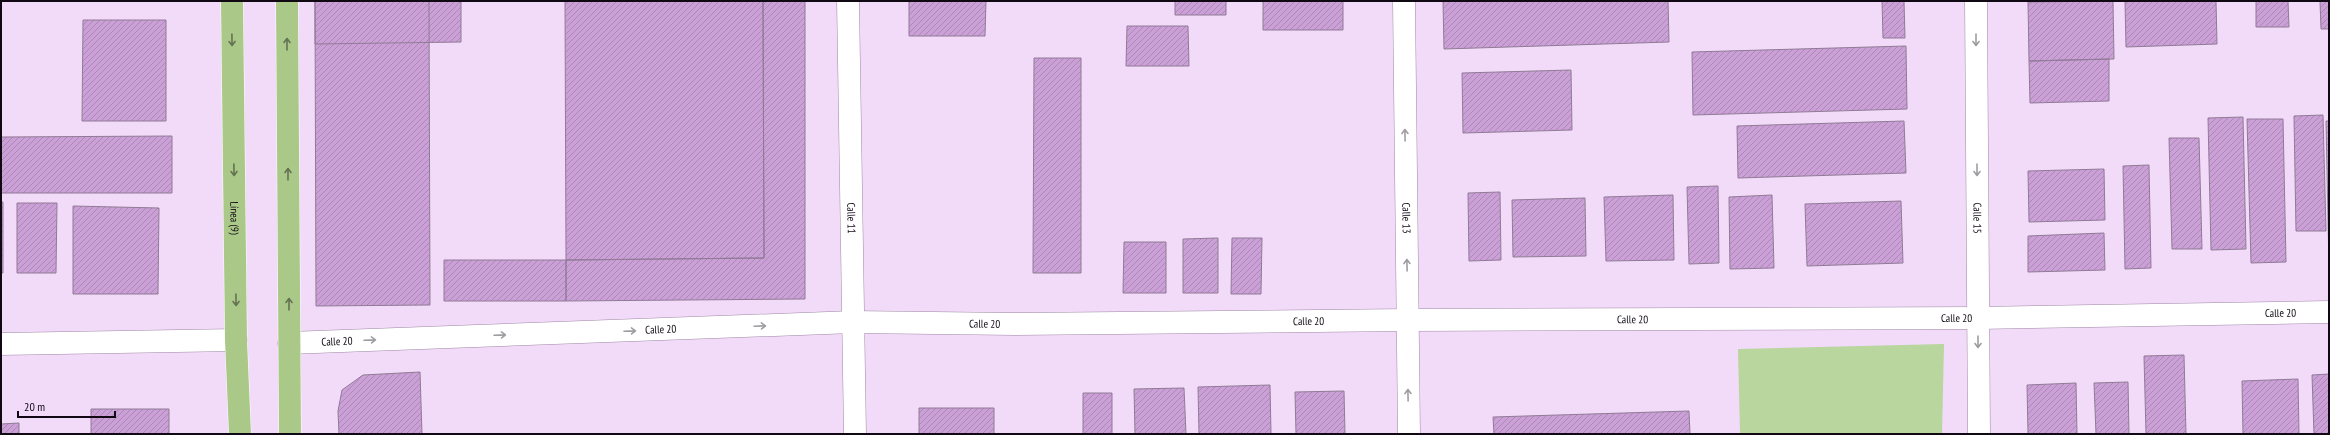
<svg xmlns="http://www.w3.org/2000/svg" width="2330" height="435" font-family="'PT Sans Narrow',sans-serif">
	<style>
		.green { fill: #b8d69d }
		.building { fill: url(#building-hatch); stroke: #907b96 }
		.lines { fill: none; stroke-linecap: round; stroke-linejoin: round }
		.street-casing { stroke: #9e88a4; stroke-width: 23 }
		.secondary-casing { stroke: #9e88a4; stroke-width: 23 }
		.primary-casing { stroke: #fff; stroke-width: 23 }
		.street { stroke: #fff; stroke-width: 22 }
		.secondary { stroke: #fff; stroke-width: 22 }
		.primary { stroke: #aac888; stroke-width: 22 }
		.oneway { stroke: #657253 }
		.oneway2 { stroke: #9f9da1 }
		.labels { text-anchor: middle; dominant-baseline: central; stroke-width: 4; stroke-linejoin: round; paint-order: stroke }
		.street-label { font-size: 11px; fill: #100913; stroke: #f2dbf9 }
	</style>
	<defs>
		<pattern id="building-hatch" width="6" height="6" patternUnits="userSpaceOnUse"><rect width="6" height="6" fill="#caa0d6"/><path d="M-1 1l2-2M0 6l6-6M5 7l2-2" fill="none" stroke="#ac88b7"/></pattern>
	</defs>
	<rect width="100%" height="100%" fill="#f2dbf9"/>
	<path class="green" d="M1944 344 1942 434 1740 433 1738 349Z"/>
	<path class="building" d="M315 1H461V42L315 44Z
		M315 1H429L430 305 316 306Z
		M565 1H763L764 258 566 260Z
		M763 1H805V299L566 301V260L764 258Z
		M909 1H986L985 36H909Z
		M1175 1H1226V15H1175Z
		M1263 1H1343V30H1263Z
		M1443 1H1668L1669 42 1444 49Z
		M1882 1H1904L1905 38H1883Z
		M2113 1 2114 59 2029 61 2028 2Z
		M2125 1H2216L2217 44 2126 47Z
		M2256 1H2288L2289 27H2256Z
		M2320 1H2329V29H2321Z
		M83 20H166V121H82Z
		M1127 26H1188L1189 66H1126Z
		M1906 46 1907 109 1693 115 1692 52Z
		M1034 58H1081V273H1033Z
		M2109 59V101L2030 103 2029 61Z
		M1571 70 1572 130 1463 133 1462 73Z
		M2323 115 2326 231H2296L2294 116Z
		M2243 117 2246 249 2211 250 2208 118Z
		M2247 119H2283L2286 262 2251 263Z
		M1904 121 1906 173 1738 178 1737 126Z
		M2326 121H2329V267Z
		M172 136V193H1V137Z
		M2169 138H2199L2202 249H2172Z
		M2149 165 2151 268 2125 269 2123 166Z
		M2104 169 2105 220 2029 222 2028 171Z
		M1718 186 1719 263 1689 264 1687 187Z
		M1500 192 1501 260 1469 261 1468 193Z
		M1673 195 1674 260 1606 261 1604 197Z
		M1772 195 1774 268 1730 269 1729 197Z
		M1585 198 1586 256 1513 257 1512 200Z
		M1901 201 1903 263 1807 266 1805 204Z
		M1 202H3V273H1Z
		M17 203H57L56 273H17Z
		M73 206 159 208 158 294H73Z
		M2104 233 2105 270 2028 272V236Z
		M1218 238V293H1183V239Z
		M1232 238H1262L1261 294H1231Z
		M1124 242H1166V293H1123Z
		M444 260H566V301H444Z
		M2184 355 2186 434H2146L2144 356Z
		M420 372 422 434H339L338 411 342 390 363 375Z
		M2329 374V434H2314L2312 375Z
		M2298 379 2299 434H2243L2242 381Z
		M2128 382 2129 434H2096L2094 383Z
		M2076 383 2077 434H2028L2027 385Z
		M1270 385 1271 434H1199L1198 387Z
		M1184 388 1186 434H1135L1134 389Z
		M1344 391 1345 434H1296L1295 392Z
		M1083 393H1112V434H1083Z
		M919 408H994V434H919Z
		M91 409H169V434H91Z
		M1689 411 1690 434H1494L1493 417Z
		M19 423V434H1V424Z"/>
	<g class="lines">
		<g class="street-casing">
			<g id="street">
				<path id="s1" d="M1404 1 1409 434"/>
				<path id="s2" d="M1976 1 1979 434"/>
				<path id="s3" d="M289 343 853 322 1015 324 1408 320 1978 318 2329 312"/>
				<path d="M1 344 236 340"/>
			</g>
		</g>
		<g class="secondary-casing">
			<g id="secondary">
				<path id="s4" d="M848 1 855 434"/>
			</g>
		</g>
		<g class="primary-casing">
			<g id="primary">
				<path id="s5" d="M232 1 236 340 240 434"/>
				<path d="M287 1 290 434"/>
			</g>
		</g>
		<use href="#street" class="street"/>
		<use href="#secondary" class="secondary"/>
		<use href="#primary" class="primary"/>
	</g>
	<defs><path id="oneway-shaft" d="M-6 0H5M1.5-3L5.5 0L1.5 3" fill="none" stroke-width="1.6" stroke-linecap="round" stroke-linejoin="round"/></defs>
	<g class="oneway">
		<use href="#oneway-shaft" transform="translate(232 40) rotate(89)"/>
		<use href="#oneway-shaft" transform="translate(287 44) rotate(-90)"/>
		<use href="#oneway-shaft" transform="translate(234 170) rotate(89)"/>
		<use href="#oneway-shaft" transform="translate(288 174) rotate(-90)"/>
		<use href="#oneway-shaft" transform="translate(236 300) rotate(89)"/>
		<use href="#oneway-shaft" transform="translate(289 304) rotate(-90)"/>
	</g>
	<g class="oneway2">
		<use href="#oneway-shaft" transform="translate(1976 40) rotate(90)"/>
		<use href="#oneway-shaft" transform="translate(1405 135) rotate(-91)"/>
		<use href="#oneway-shaft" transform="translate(1977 170) rotate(90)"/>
		<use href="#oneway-shaft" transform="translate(1407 265) rotate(-91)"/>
		<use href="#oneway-shaft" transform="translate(760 326) rotate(-2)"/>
		<use href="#oneway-shaft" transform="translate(630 331) rotate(-2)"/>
		<use href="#oneway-shaft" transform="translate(500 335) rotate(-2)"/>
		<use href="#oneway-shaft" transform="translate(370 340) rotate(-2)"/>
		<use href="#oneway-shaft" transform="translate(1978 342) rotate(90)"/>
		<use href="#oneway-shaft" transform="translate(1408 395) rotate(-91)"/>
	</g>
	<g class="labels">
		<g class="street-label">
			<text stroke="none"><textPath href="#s5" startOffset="217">Línea (9)</textPath></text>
			<text stroke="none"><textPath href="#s4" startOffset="217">Calle 11</textPath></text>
			<text stroke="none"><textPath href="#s1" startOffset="217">Calle 13</textPath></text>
			<text stroke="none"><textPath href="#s2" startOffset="217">Calle 15</textPath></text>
			<text stroke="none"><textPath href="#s3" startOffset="1992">Calle 20</textPath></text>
			<text stroke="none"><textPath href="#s3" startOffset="1668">Calle 20</textPath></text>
			<text stroke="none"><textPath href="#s3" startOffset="1344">Calle 20</textPath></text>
			<text stroke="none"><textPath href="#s3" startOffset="1020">Calle 20</textPath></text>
			<text stroke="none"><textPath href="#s3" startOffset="696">Calle 20</textPath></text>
			<text stroke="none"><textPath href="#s3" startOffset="372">Calle 20</textPath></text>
			<text stroke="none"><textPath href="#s3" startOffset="48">Calle 20</textPath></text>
		</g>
	</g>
	<rect width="2330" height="435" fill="none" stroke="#100913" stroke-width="4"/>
	<path d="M18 411v6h97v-6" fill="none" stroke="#100913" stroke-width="2"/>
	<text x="24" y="411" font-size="12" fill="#100913" stroke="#f2dbf9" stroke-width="3" paint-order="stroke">20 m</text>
</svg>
